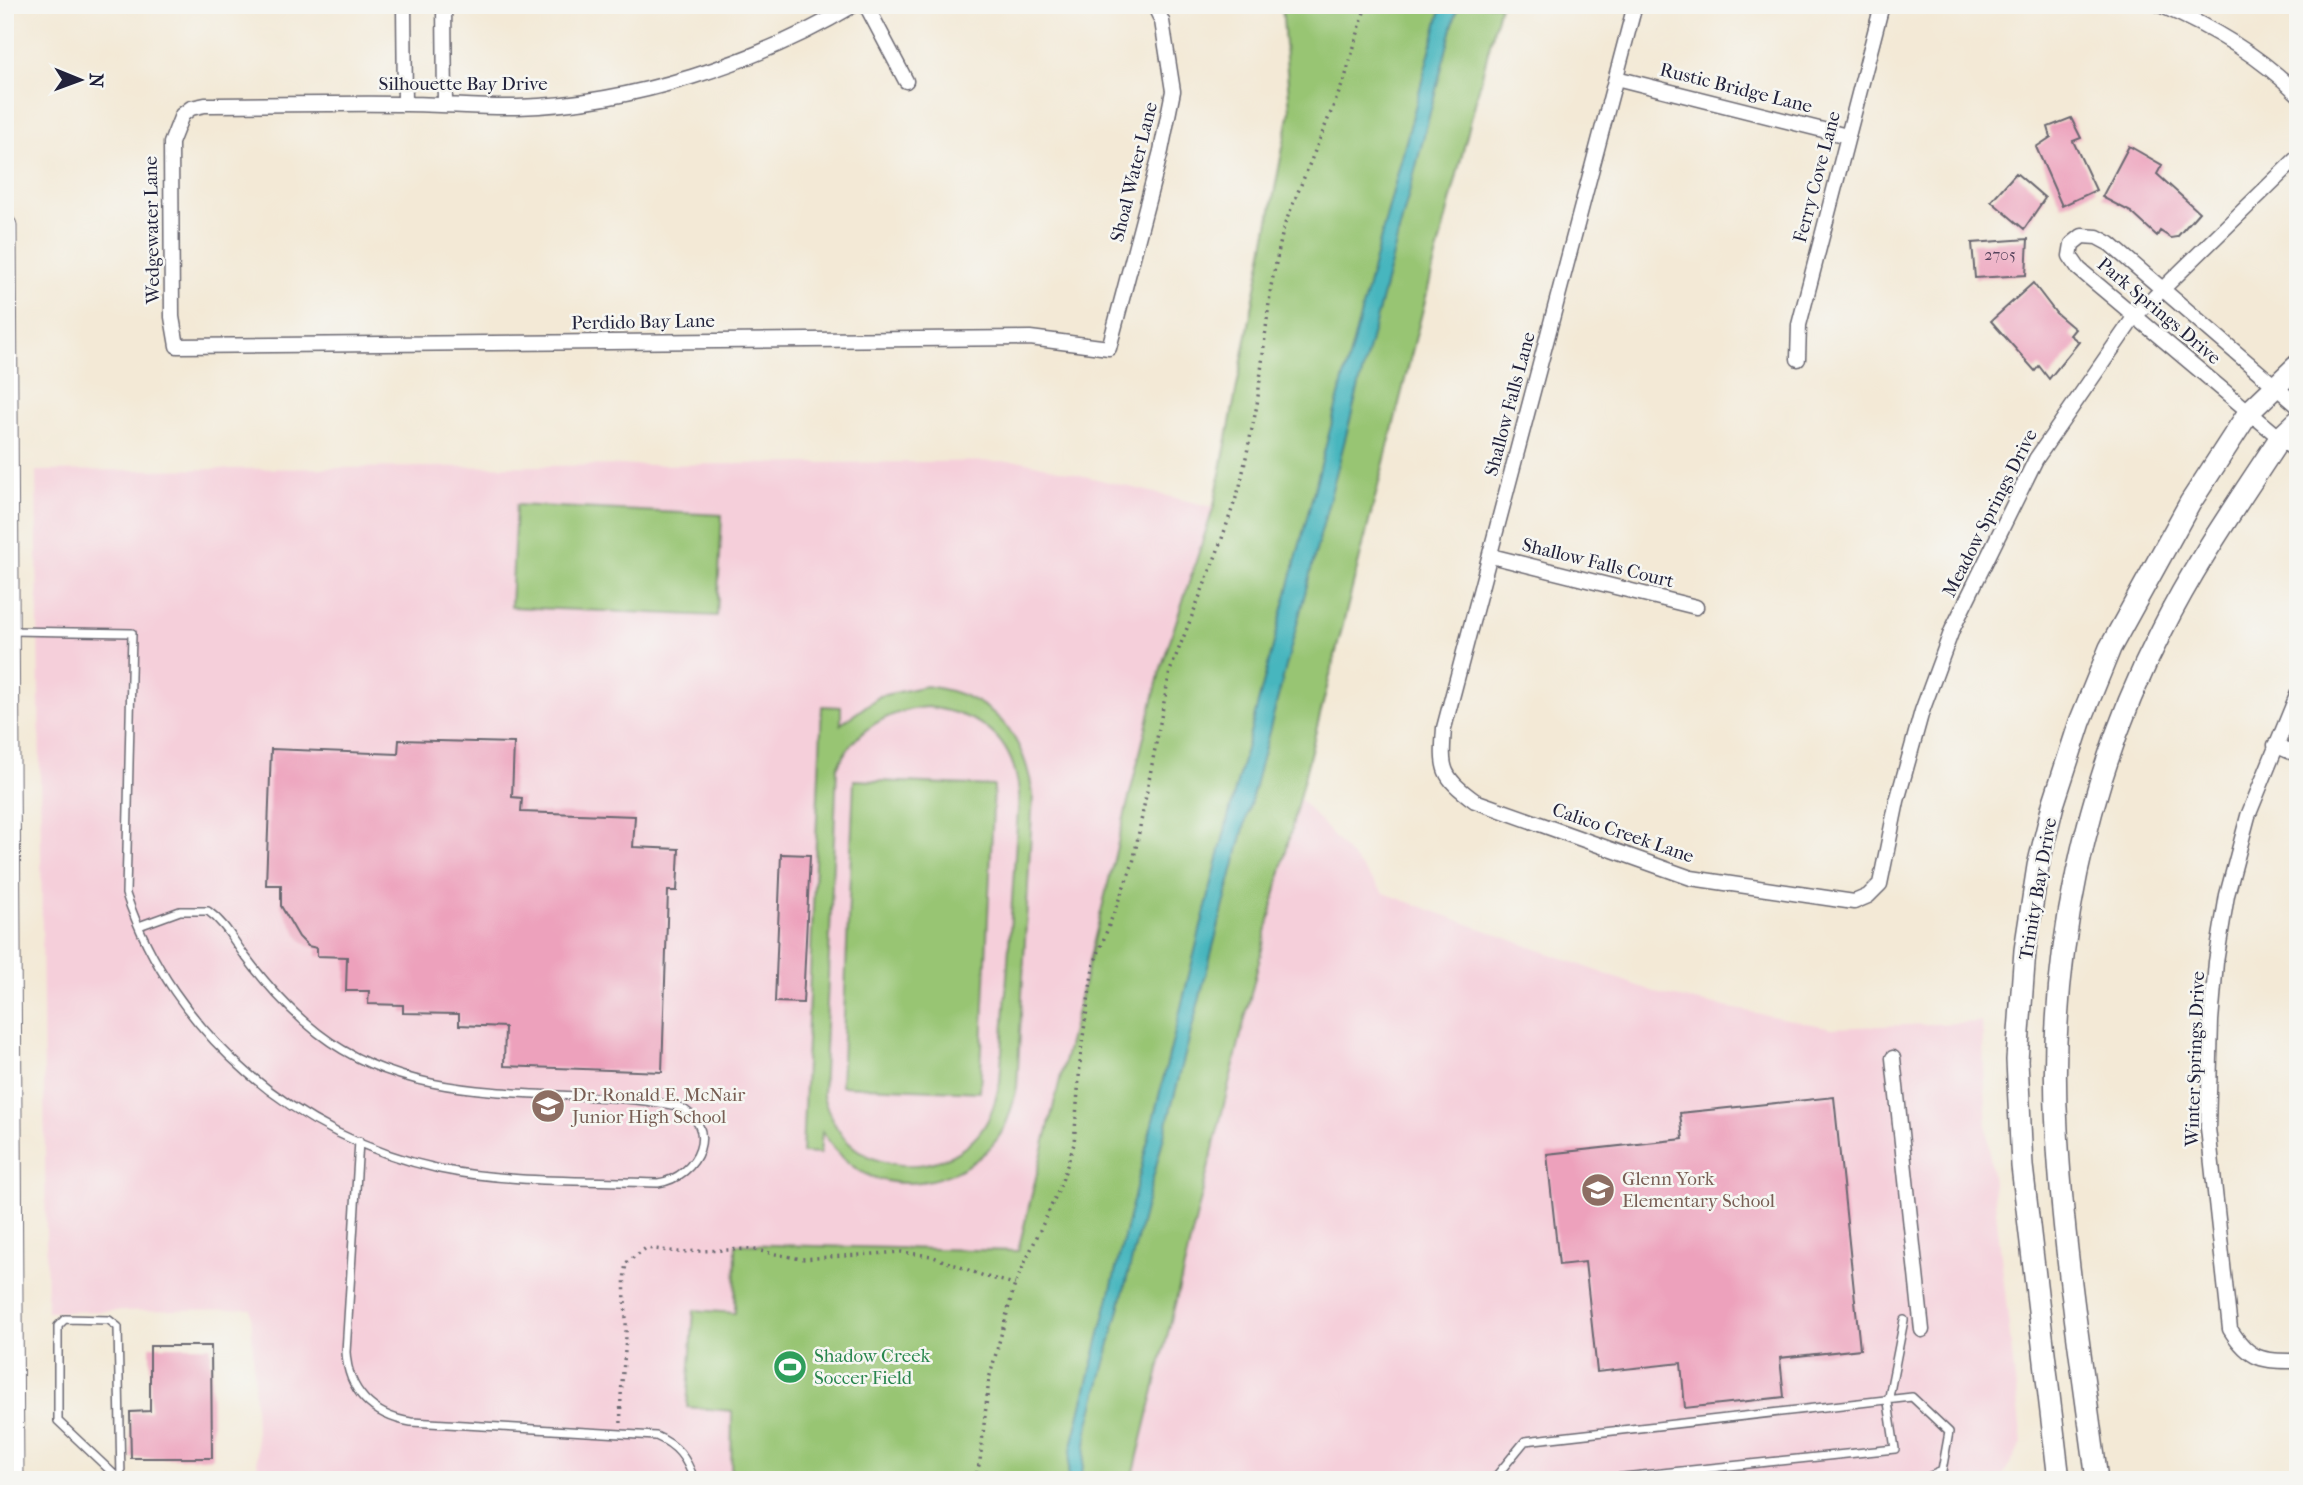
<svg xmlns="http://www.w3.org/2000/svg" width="2303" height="1485" font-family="'IM FELL French Canon',serif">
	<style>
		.built { fill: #f5cfda }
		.green { fill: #98c573; stroke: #5d7457; stroke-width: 2; fill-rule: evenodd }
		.water { fill: #47b6be; stroke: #346c7c; stroke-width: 2 }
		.building { fill: #eda1bc }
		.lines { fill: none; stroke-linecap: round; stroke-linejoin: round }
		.lane-casing { stroke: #6b6871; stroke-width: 10 }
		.street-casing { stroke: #6b6871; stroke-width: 17 }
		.secondary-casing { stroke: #6b6871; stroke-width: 24 }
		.primary-casing { stroke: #6b6871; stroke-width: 25 }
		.path { stroke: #6b6871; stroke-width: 3.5; stroke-dasharray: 2 5; stroke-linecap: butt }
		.lane { stroke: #fff; stroke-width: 7 }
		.street { stroke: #fff; stroke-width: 14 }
		.secondary { stroke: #fff; stroke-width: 21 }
		.primary { stroke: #fff; stroke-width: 23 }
		.labels { text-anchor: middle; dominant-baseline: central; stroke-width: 5; stroke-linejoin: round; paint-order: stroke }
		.number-label { font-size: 16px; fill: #55425b }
		.street-label { font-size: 19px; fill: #22223b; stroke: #f6f6f2 }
		.education-label { font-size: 19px; fill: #785e54; stroke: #f6f6f2; text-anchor: start }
		.leisure-label { font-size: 19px; fill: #27864d; stroke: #f6f6f2; text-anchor: start }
	</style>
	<rect width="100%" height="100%" fill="#f6f6f2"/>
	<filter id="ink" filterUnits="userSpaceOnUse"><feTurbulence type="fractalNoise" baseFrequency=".0143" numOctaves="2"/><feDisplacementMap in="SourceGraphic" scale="14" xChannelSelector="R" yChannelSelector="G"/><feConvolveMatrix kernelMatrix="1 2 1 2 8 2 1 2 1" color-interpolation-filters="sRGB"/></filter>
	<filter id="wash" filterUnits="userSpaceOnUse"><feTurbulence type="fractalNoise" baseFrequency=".00686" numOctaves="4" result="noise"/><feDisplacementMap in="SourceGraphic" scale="28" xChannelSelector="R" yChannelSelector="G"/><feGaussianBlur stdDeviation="1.57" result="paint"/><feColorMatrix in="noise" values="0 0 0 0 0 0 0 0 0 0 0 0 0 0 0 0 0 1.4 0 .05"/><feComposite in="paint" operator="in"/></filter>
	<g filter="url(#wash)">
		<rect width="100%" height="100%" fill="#f3e9d6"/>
		<path class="built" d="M1022 461 1217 508 1160 671 1018 1251 736 1244 731 1480H258L251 1309 47 1312 36 471Z
			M1299 798 1384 893 1660 994 1832 1028 1982 1022 1987 1129 2022 1444 2000 1480H1132Z"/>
		<path class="green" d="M1282 5H1500L1299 798 1132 1480H731L732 1411 687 1407 694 1310 735 1313 736 1244 1018 1251 1160 671 1214 506 1290 111Z
			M516 505 722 515 717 616 511 607Z
			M926 686C991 695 1023 730 1033 794L1017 1087C1013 1104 1008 1124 998 1138 971 1175 913 1194 870 1176 848 1167 836 1151 822 1132L820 1154 802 1153 822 706 841 707V724L880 696ZM928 707C981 715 1014 737 1019 794L1000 1082C995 1103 990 1124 973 1140 941 1172 883 1174 849 1143 836 1130 828 1113 823 1096L837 768C853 731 888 710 928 707Z
			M854 780 994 786 980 1092 841 1086Z"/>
		<path class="water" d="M1442 5H1458L1089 1424 1081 1480H1067L1071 1450 1233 798Z"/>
		<g id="blocks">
			<path class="building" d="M2071 118 2081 138 2073 141 2096 190 2062 206 2036 147 2051 137 2048 127Z
				M2129 146 2162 165 2157 174 2199 212 2177 237 2171 238 2160 231 2157 236 2131 212 2102 197Z
				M2016 173 2045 198 2024 229 1991 201Z
				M2028 239 2026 275 1975 278 1972 243Z
				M2033 283 2056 313 2075 329 2070 335 2079 342 2049 379 2039 366 2035 371 1991 321Z
				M399 740 514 743 512 797 522 798 521 812 635 816 633 847 679 849 677 891H668L662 1072 504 1066 505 1027 459 1025V1014L403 1013V1005L368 1004 369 991H346L347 957 317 956V948L308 946 299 937 281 906V885H266L271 749 398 754Z
				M781 854 810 855 803 1003 775 1002Z
				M1834 1097 1860 1349 1780 1358 1784 1397 1685 1408 1681 1363 1597 1372 1585 1262 1559 1265 1547 1154 1683 1139 1680 1113Z
				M150 1346H211L212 1458H131L130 1412 150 1411Z"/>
		</g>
	</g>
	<g filter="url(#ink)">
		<use href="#blocks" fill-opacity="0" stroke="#6b6871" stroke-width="2"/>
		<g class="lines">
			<g class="lane-casing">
				<path id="lane" d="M11 631 132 633 126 894C173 1034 297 1138 440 1169 507 1183 590 1180 658 1183 699 1177 722 1125 677 1106 557 1083 422 1114 318 1033 290 1011 266 984 245 956 233 940 225 923 208 911H180L139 926
					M359 1141 346 1352C348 1391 373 1416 411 1422L656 1436C677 1445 687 1458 694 1480
					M120 1480 58 1421V1326L65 1319 109 1320 118 1327 121 1480
					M1493 1480 1525 1441 1912 1397 1949 1432 1942 1471 1921 1480
					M1594 1480 1895 1449 1888 1402 1904 1320"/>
			</g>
			<g class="street-casing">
				<path id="street" d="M404 5 405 104
					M444 5 445 105
					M854 5C757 63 632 104 518 107 481 108 443 104 406 104 339 103 272 105 205 105L191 108 182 115 171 143 172 317 177 346 1030 338 1109 348 1161 151 1173 91 1162 21 1154 5
					M866 5 906 81
					M1635 5 1444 728C1441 770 1441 776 1475 801L1691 878 1854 902 1868 896 1880 884 1897 801 1922 711 1952 630 2036 459 2135 316 2298 157
					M2160 5C2209 26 2260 56 2298 94
					M1616 78 1847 136
					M1798 359 1799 325 1882 5
					M2298 406 2110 244 2097 237 2082 236 2072 244 2070 256 2079 269 2298 453
					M1491 556 1696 607
					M2298 693 2248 816 2227 895 2216 962 2211 1021 2208 1128 2230 1329C2250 1361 2262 1361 2298 1361
					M2275 745 2298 755
					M1893 1058 1922 1330"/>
			</g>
			<g class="secondary-casing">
				<path id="secondary" d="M2059 1480 2022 1166 2017 1060 2025 950 2038 866 2053 805 2080 722 2110 648 2190 503 2249 412 2298 365
					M2097 1480C2082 1364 2063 1247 2057 1130 2047 961 2085 780 2162 630 2196 562 2239 501 2280 438L2298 421"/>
			</g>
			<g class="primary-casing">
				<path id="primary" d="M5 226 12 1480"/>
			</g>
			<path class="path" d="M621 1423C619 1393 625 1364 626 1334 627 1310 622 1287 626 1263L646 1248 678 1252 750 1249 801 1259 902 1252 931 1256 987 1277 1015 1284
				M975 1480 980 1461 989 1379 1015 1284 1060 1187 1074 1144 1081 1051 1093 967 1133 863 1170 671 1217 553 1240 486 1257 405 1271 286 1284 226 1345 78 1366 5"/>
			<use href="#lane" class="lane"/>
			<use href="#street" class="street"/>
			<use href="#secondary" class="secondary"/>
			<use href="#primary" class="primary"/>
		</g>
	</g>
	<defs>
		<g id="school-disc" transform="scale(1.75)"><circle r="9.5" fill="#8d6e63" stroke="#f6f6f2"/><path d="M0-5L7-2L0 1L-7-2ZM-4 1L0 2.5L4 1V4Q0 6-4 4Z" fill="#fff"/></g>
		<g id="stadium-disc" transform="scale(1.75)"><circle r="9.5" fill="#2e9e5b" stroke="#f6f6f2"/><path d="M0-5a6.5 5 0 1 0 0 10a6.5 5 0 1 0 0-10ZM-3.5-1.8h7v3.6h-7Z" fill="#fff"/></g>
	</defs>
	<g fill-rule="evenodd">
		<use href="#school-disc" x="548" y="1106"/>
		<use href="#school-disc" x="1598" y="1190"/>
		<use href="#stadium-disc" x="790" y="1367"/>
	</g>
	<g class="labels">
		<g class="number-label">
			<text x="2000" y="254">2705</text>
		</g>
		<g class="street-label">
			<text x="463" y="84">Silhouette Bay Drive</text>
			<text transform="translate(1736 88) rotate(14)">Rustic Bridge Lane</text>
			<text transform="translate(1134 172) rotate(-76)">Shoal Water Lane</text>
			<text transform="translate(1817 177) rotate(-75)">Ferry Cove Lane</text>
			<text transform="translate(152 230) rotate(-91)">Wedgewater Lane</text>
			<text transform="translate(2159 311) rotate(40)">Park Springs Drive</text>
			<text transform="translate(643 322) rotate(-1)">Perdido Bay Lane</text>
			<text transform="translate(1510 404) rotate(-75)">Shallow Falls Lane</text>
			<text transform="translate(1990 513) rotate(-63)">Meadow Springs Drive</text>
			<text transform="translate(1598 563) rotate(14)">Shallow Falls Court</text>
			<text transform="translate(1623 833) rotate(19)">Calico Creek Lane</text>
			<text transform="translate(2038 889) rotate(-80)">Trinity Bay Drive</text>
			<text transform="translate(2195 1059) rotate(-88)">Winter Springs Drive</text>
		</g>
		<g class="education-label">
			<text x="572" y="1095">Dr. Ronald E. McNair<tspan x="572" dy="22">Junior High School</tspan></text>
			<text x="1622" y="1179">Glenn York<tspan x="1622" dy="22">Elementary School</tspan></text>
		</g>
		<g class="leisure-label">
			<text x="814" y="1356">Shadow Creek<tspan x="814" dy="22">Soccer Field</tspan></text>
		</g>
	</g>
	<rect width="2303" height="1485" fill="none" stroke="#f6f6f2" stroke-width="28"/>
	<g transform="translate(80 80) rotate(91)" stroke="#f6f6f2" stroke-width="5" paint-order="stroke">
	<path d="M0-5L12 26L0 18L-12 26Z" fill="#22223b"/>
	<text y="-10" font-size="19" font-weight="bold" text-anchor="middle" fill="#22223b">N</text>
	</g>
</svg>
